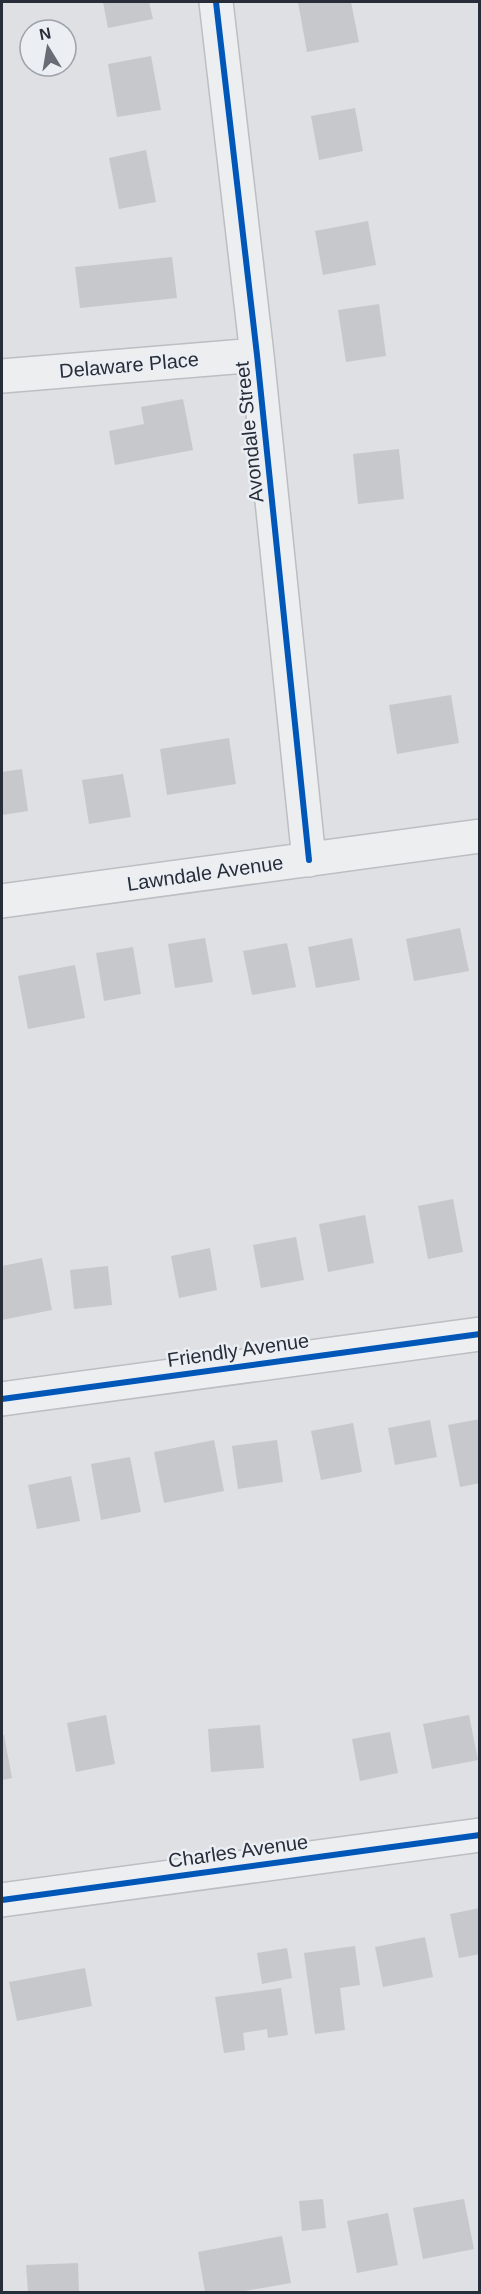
<svg xmlns="http://www.w3.org/2000/svg" width="481" height="2294" font-family="Helvetica,sans-serif">
	<style>
		.building { fill: #c6c8cb }
		.lines { fill: none; stroke-linecap: round; stroke-linejoin: round }
		.minor-casing { stroke: #bcbec1; stroke-width: 36 }
		.minor { stroke: #edeef0; stroke-width: 33 }
		.cycleway-casing { stroke: #ebeef3; stroke-width: 10 }
		.cycleway { stroke: #0057b8; stroke-width: 6 }
		.labels { text-anchor: middle; dominant-baseline: central; stroke-width: 5; stroke-linejoin: round; paint-order: stroke }
		.street-label { font-size: 20px; fill: #272e3a; stroke: #ebeef3 }
	</style>
	<rect width="100%" height="100%" fill="#dee0e3"/>
	<path class="building" d="M103 2H149L153 19 108 28Z
		M298 2H351L359 42 307 52Z
		M151 56 161 110 117 117 108 64Z
		M355 108 363 151 319 160 311 116Z
		M146 150 156 202 119 209 109 158Z
		M368 221 376 265 323 275 315 231Z
		M172 257 177 298 80 308 75 267Z
		M379 304 386 356 346 362 338 310Z
		M183 399 193 450 115 465 109 431 144 424 141 407Z
		M399 449 404 499 358 504 353 454Z
		M451 695 459 743 397 754 389 705Z
		M229 738 236 784 167 795 160 749Z
		M22 769 28 811 2 815V772Z
		M123 774 131 817 89 824 82 780Z
		M460 928 469 971 414 981 406 939Z
		M205 938 213 982 175 988 168 944Z
		M352 938 360 980 316 988 308 947Z
		M287 943 296 987 252 995 243 951Z
		M133 947 141 994 104 1001 96 953Z
		M75 965 85 1018 28 1029 18 976Z
		M453 1199 463 1252 428 1259 418 1206Z
		M365 1215 374 1263 328 1272 319 1224Z
		M296 1237 304 1280 261 1288 253 1245Z
		M210 1248 217 1290 179 1298 171 1256Z
		M42 1258 52 1310 2 1320V1266Z
		M108 1266 112 1305 74 1309 70 1270Z
		M480 1419V1483L460 1487 448 1425Z
		M430 1420 437 1457 395 1465 388 1428Z
		M353 1423 362 1472 321 1480 311 1431Z
		M214 1440 224 1491 164 1503 154 1452Z
		M277 1440 283 1482 238 1489 232 1446Z
		M130 1457 141 1512 101 1520 91 1464Z
		M71 1476 80 1521 37 1529 28 1485Z
		M106 1715 115 1764 76 1772 67 1723Z
		M469 1715 478 1760 432 1769 423 1724Z
		M260 1725 264 1768 211 1772 208 1729Z
		M390 1732 398 1773 360 1781 352 1739Z
		M2 1735H4L12 1778 2 1780Z
		M480 1908V1954L459 1958 450 1914Z
		M425 1937 433 1977 383 1987 375 1947Z
		M355 1946 360 1985 340 1988 345 2030 315 2034 304 1953Z
		M287 1948 292 1978 262 1984 257 1953Z
		M85 1968 92 2006 17 2021 9 1982Z
		M281 1988 288 2035 268 2038 267 2029 243 2033 245 2050 224 2053 215 1997Z
		M323 2199 326 2228 302 2231 299 2201Z
		M464 2199 474 2249 423 2259 413 2208Z
		M388 2213 398 2265 357 2273 347 2221Z
		M282 2236 291 2283 239 2292H205L198 2252Z
		M78 2263 79 2292H28L26 2265Z"/>
	<g class="lines">
		<g class="minor-casing">
			<path id="minor" d="M216 2 257 355 309 860
				M2 376 257 355
				M2 901 480 836
				M2 1399 480 1334
				M2 1900 480 1835"/>
		</g>
		<use href="#minor" class="minor"/>
		<g class="cycleway-casing">
			<path id="cycleway" d="M216 2 257 355 309 860
				M2 1399 480 1334
				M2 1900 480 1835"/>
		</g>
		<use href="#cycleway" class="cycleway"/>
	</g>
	<g class="labels">
		<g class="street-label">
			<text transform="translate(129 365) rotate(-5)">Delaware Place</text>
			<text transform="translate(249 432) rotate(-96)">Avondale Street</text>
			<text transform="translate(205 873) rotate(-8)">Lawndale Avenue</text>
			<text transform="translate(238 1350) rotate(-8)">Friendly Avenue</text>
			<text transform="translate(238 1851) rotate(-8)">Charles Avenue</text>
		</g>
	</g>
	<rect width="481" height="2294" fill="none" stroke="#272e3a" stroke-width="6"/>
	<g transform="translate(48 48) rotate(349)"><circle r="28" fill="#ebeef3" stroke="#9da1a9" stroke-width="1.5"/>
	<path d="M0-4.5L10 22L0 15L-10 22Z" fill="#676c75"/>
	<text y="-9" font-size="16" font-weight="bold" text-anchor="middle" fill="#272e3a">N</text>
	</g>
</svg>
